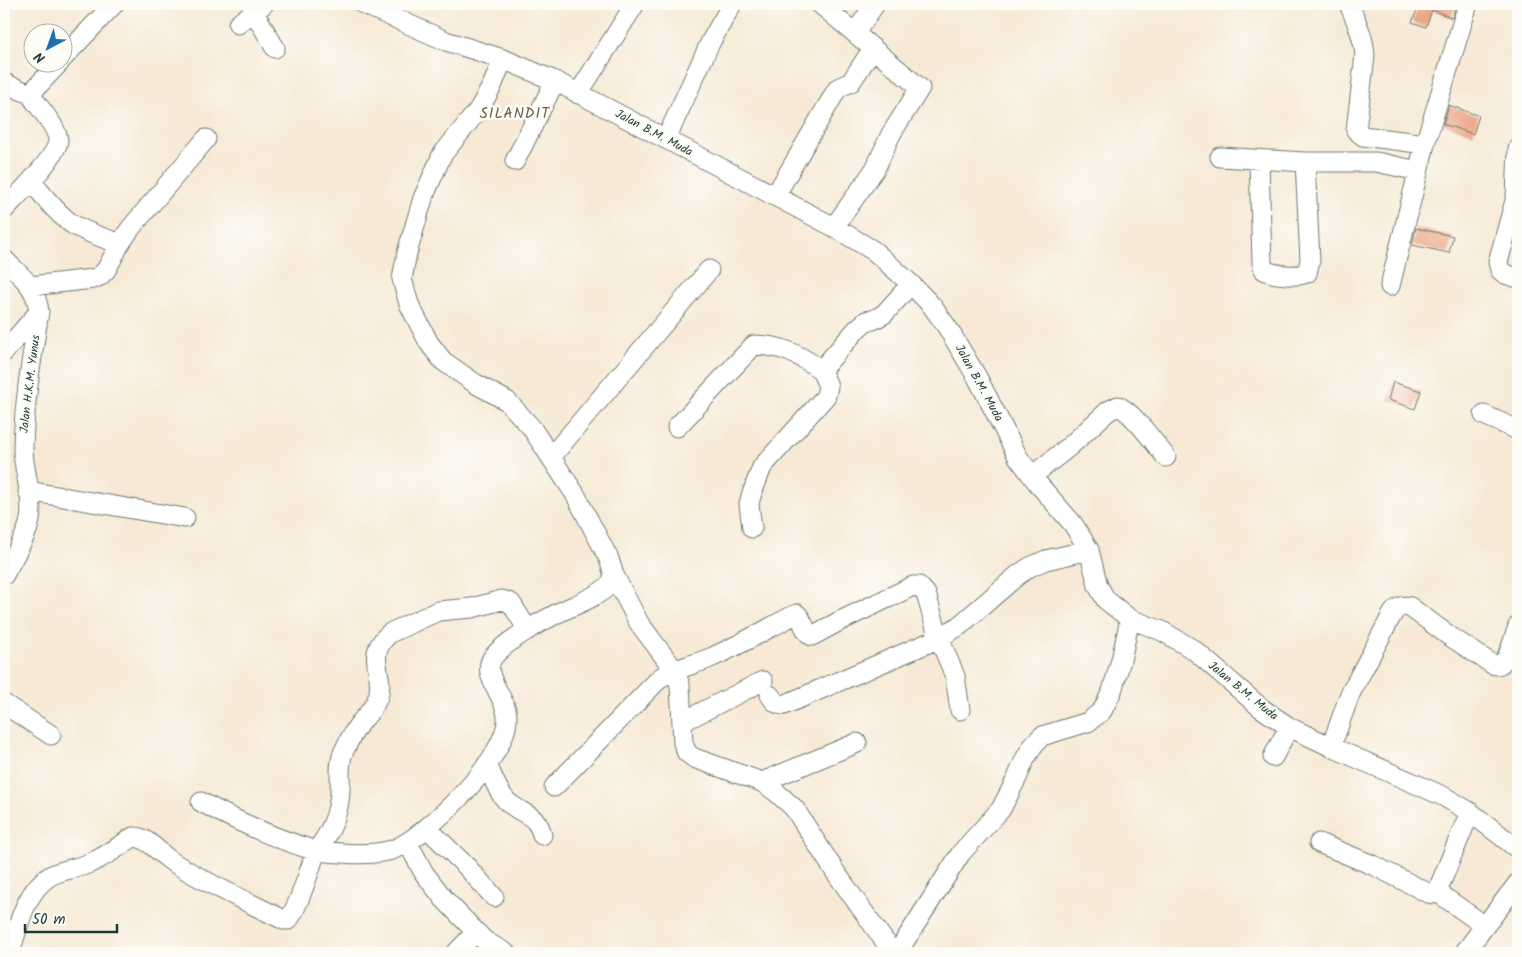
<svg xmlns="http://www.w3.org/2000/svg" width="1522" height="957" font-family="Kalam,sans-serif">
	<style>
		.building { fill: #ea9e7d }
		.lines { fill: none; stroke-linecap: round; stroke-linejoin: round }
		.minor-casing { stroke: #6b796c; stroke-width: 21 }
		.minor { stroke: #fff; stroke-width: 19 }
		.labels { text-anchor: middle; dominant-baseline: central; stroke-width: 5; stroke-linejoin: round; paint-order: stroke }
		.street-label { font-size: 12px; fill: #1f3d34; stroke: #fdfcf7 }
		.quarter-label { font-size: 15px; letter-spacing: 1px; fill: #665f4e; stroke: #fdfcf7 }
	</style>
	<rect width="100%" height="100%" fill="#fdfcf7"/>
	<filter id="ink" filterUnits="userSpaceOnUse"><feTurbulence type="fractalNoise" baseFrequency=".02" numOctaves="2"/><feDisplacementMap in="SourceGraphic" scale="10" xChannelSelector="R" yChannelSelector="G"/><feConvolveMatrix kernelMatrix="1 2 1 2 8 2 1 2 1" color-interpolation-filters="sRGB"/></filter>
	<filter id="wash" filterUnits="userSpaceOnUse"><feTurbulence type="fractalNoise" baseFrequency=".0096" numOctaves="4" result="noise"/><feDisplacementMap in="SourceGraphic" scale="20" xChannelSelector="R" yChannelSelector="G"/><feGaussianBlur stdDeviation="1.12" result="paint"/><feColorMatrix in="noise" values="0 0 0 0 0 0 0 0 0 0 0 0 0 0 0 0 0 1.4 0 .05"/><feComposite in="paint" operator="in"/></filter>
	<g filter="url(#wash)">
		<rect width="100%" height="100%" fill="#f7e9d5"/>
		<g id="blocks">
			<path class="building" d="M1417 4H1456L1452 18 1432 10 1426 27 1412 22 1419 5Z
				M1449 105 1479 116 1473 134 1443 124Z
				M1416 228 1453 236 1449 253 1412 245Z
				M1393 382 1421 391 1415 409 1388 400Z"/>
		</g>
	</g>
	<g filter="url(#ink)">
		<use href="#blocks" fill-opacity="0" stroke="#6b796c" stroke-width="1"/>
		<g class="lines">
			<g class="minor-casing">
				<path id="minor" d="M363 4 446 41 503 59 555 81 834 227 874 251 911 284 932 306 947 327 977 377 1018 457 1039 485 1073 524 1089 550 1098 586 1106 600 1130 619 1162 631 1194 650 1261 708 1289 727 1336 749 1443 796 1470 812 1518 849
					M820 4 920 88 891 134 875 169 834 227
					M1349 4C1356 21 1364 37 1365 56L1356 130 1363 136 1425 144
					M254 12 275 48
					M238 24 264 4
					M855 33 875 4
					M62 59 114 4
					M503 59 492 86 479 109 442 155 423 198 407 253 402 279 409 304 429 343 443 361 476 384 507 401 531 427 575 494 609 559 614 575C613 578 611 583 609 585 597 598 571 606 556 614 538 623 505 642 493 657 480 675 507 697 507 717 508 732 496 752 487 765 470 789 416 845 388 851 365 856 339 853 316 851 330 834 339 813 340 791 341 778 338 765 343 753 348 742 353 732 360 723 367 715 374 708 378 697 386 672 363 656 390 633L438 611 472 608 502 600 511 603 528 630
					M4 83 30 94
					M578 94 635 4
					M666 139 710 43 732 4
					M1518 149 1516 197 1498 262 1500 270 1505 274 1518 278
					M1220 157 1305 162H1376L1418 171
					M1259 160 1262 263 1264 270C1273 275 1297 277 1307 273L1310 260 1305 162
					M515 161 555 81
					M31 181C44 196 56 213 72 224 87 233 104 238 120 244
					M775 196 836 91 838 88 851 82 873 48
					M4 210C16 197 58 156 58 140 58 128 37 105 30 94L60 62
					M4 259C22 278 36 285 39 312 32 357 24 402 23 448 23 472 34 496 30 520 26 539 13 557 4 575
					M31 286 93 279 100 276 106 270 120 244 130 229 206 139
					M1390 286 1425 144 1468 4
					M4 352 39 312
					M1484 415 1518 430
					M677 427 754 345C783 346 798 354 821 370
					M551 457 709 270
					M1032 476 1070 446 1108 411 1118 406C1132 411 1155 444 1166 457
					M28 491 185 518
					M752 528 749 504 751 496 762 467 826 396 828 386 821 370 857 329 866 321 873 320 884 314 911 284
					M614 575 639 623 675 671 680 685 683 743 687 753 694 758 762 782 776 792 794 808 836 873 893 953
					M770 695C774 701 776 705 784 705L935 640 959 626 1018 575 1030 567 1046 560 1089 550
					M4 704 51 735
					M682 722 763 681
					M1331 747 1350 694 1393 613C1398 607 1402 605 1410 607L1448 635 1492 664C1495 665 1497 666 1500 664 1508 661 1515 635 1518 626
					M1273 757 1289 727
					M487 764C493 777 498 794 509 803 523 815 538 815 542 835
					M762 782 857 743
					M554 787 660 678C675 668 694 665 710 658 738 646 765 630 792 616L797 614C804 621 804 632 812 636L838 622 913 586H919L926 594 939 638 955 676 960 710
					M427 828 466 866 494 897
					M408 843 424 873 444 899 476 932 456 953
					M1319 843 1375 866 1428 893 1433 894 1437 892 1439 887 1470 812
					M1437 892 1485 926
					M476 932 485 941 506 953
					M10 953C18 927 25 891 50 876 62 869 77 869 90 863 105 857 120 846 133 837 147 836 160 854 171 861 207 884 246 901 284 920H288C297 911 311 866 316 851 276 839 238 822 201 802
					M897 953 961 853 1001 809 1017 778 1025 759 1034 744 1042 736 1088 722 1102 711 1112 691 1121 660 1130 619
					M1464 953 1518 883"/>
			</g>
			<use href="#minor" class="minor"/>
		</g>
	</g>
	<g class="labels">
		<g class="street-label">
			<text transform="translate(654 133) rotate(28)">Jalan B.M. Muda</text>
			<text transform="translate(979 383) rotate(61)">Jalan B.M. Muda</text>
			<text transform="translate(30 384) rotate(-83)">Jalan H.K.M. Yunus</text>
			<text transform="translate(1243 691) rotate(39)">Jalan B.M. Muda</text>
		</g>
		<g class="quarter-label">
			<text x="515" y="114">SILANDIT</text>
		</g>
	</g>
	<rect width="1522" height="957" fill="none" stroke="#fdfcf7" stroke-width="20"/>
	<g transform="translate(48 48) rotate(221)"><circle r="24" fill="#fdfcf7" stroke="#a4b0a9"/>
	<path d="M0-4L9 19L0 12L-9 19Z" fill="#1f6fb2"/>
	<text y="-8" font-size="14" font-weight="bold" text-anchor="middle" fill="#1f3d34">N</text>
	</g>
	<path d="M25 924v8h92v-8" fill="none" stroke="#1f3d34" stroke-width="2.5"/>
	<text x="32" y="924" font-size="15" fill="#1f3d34" stroke="#fdfcf7" stroke-width="4" paint-order="stroke">50 m</text>
</svg>
